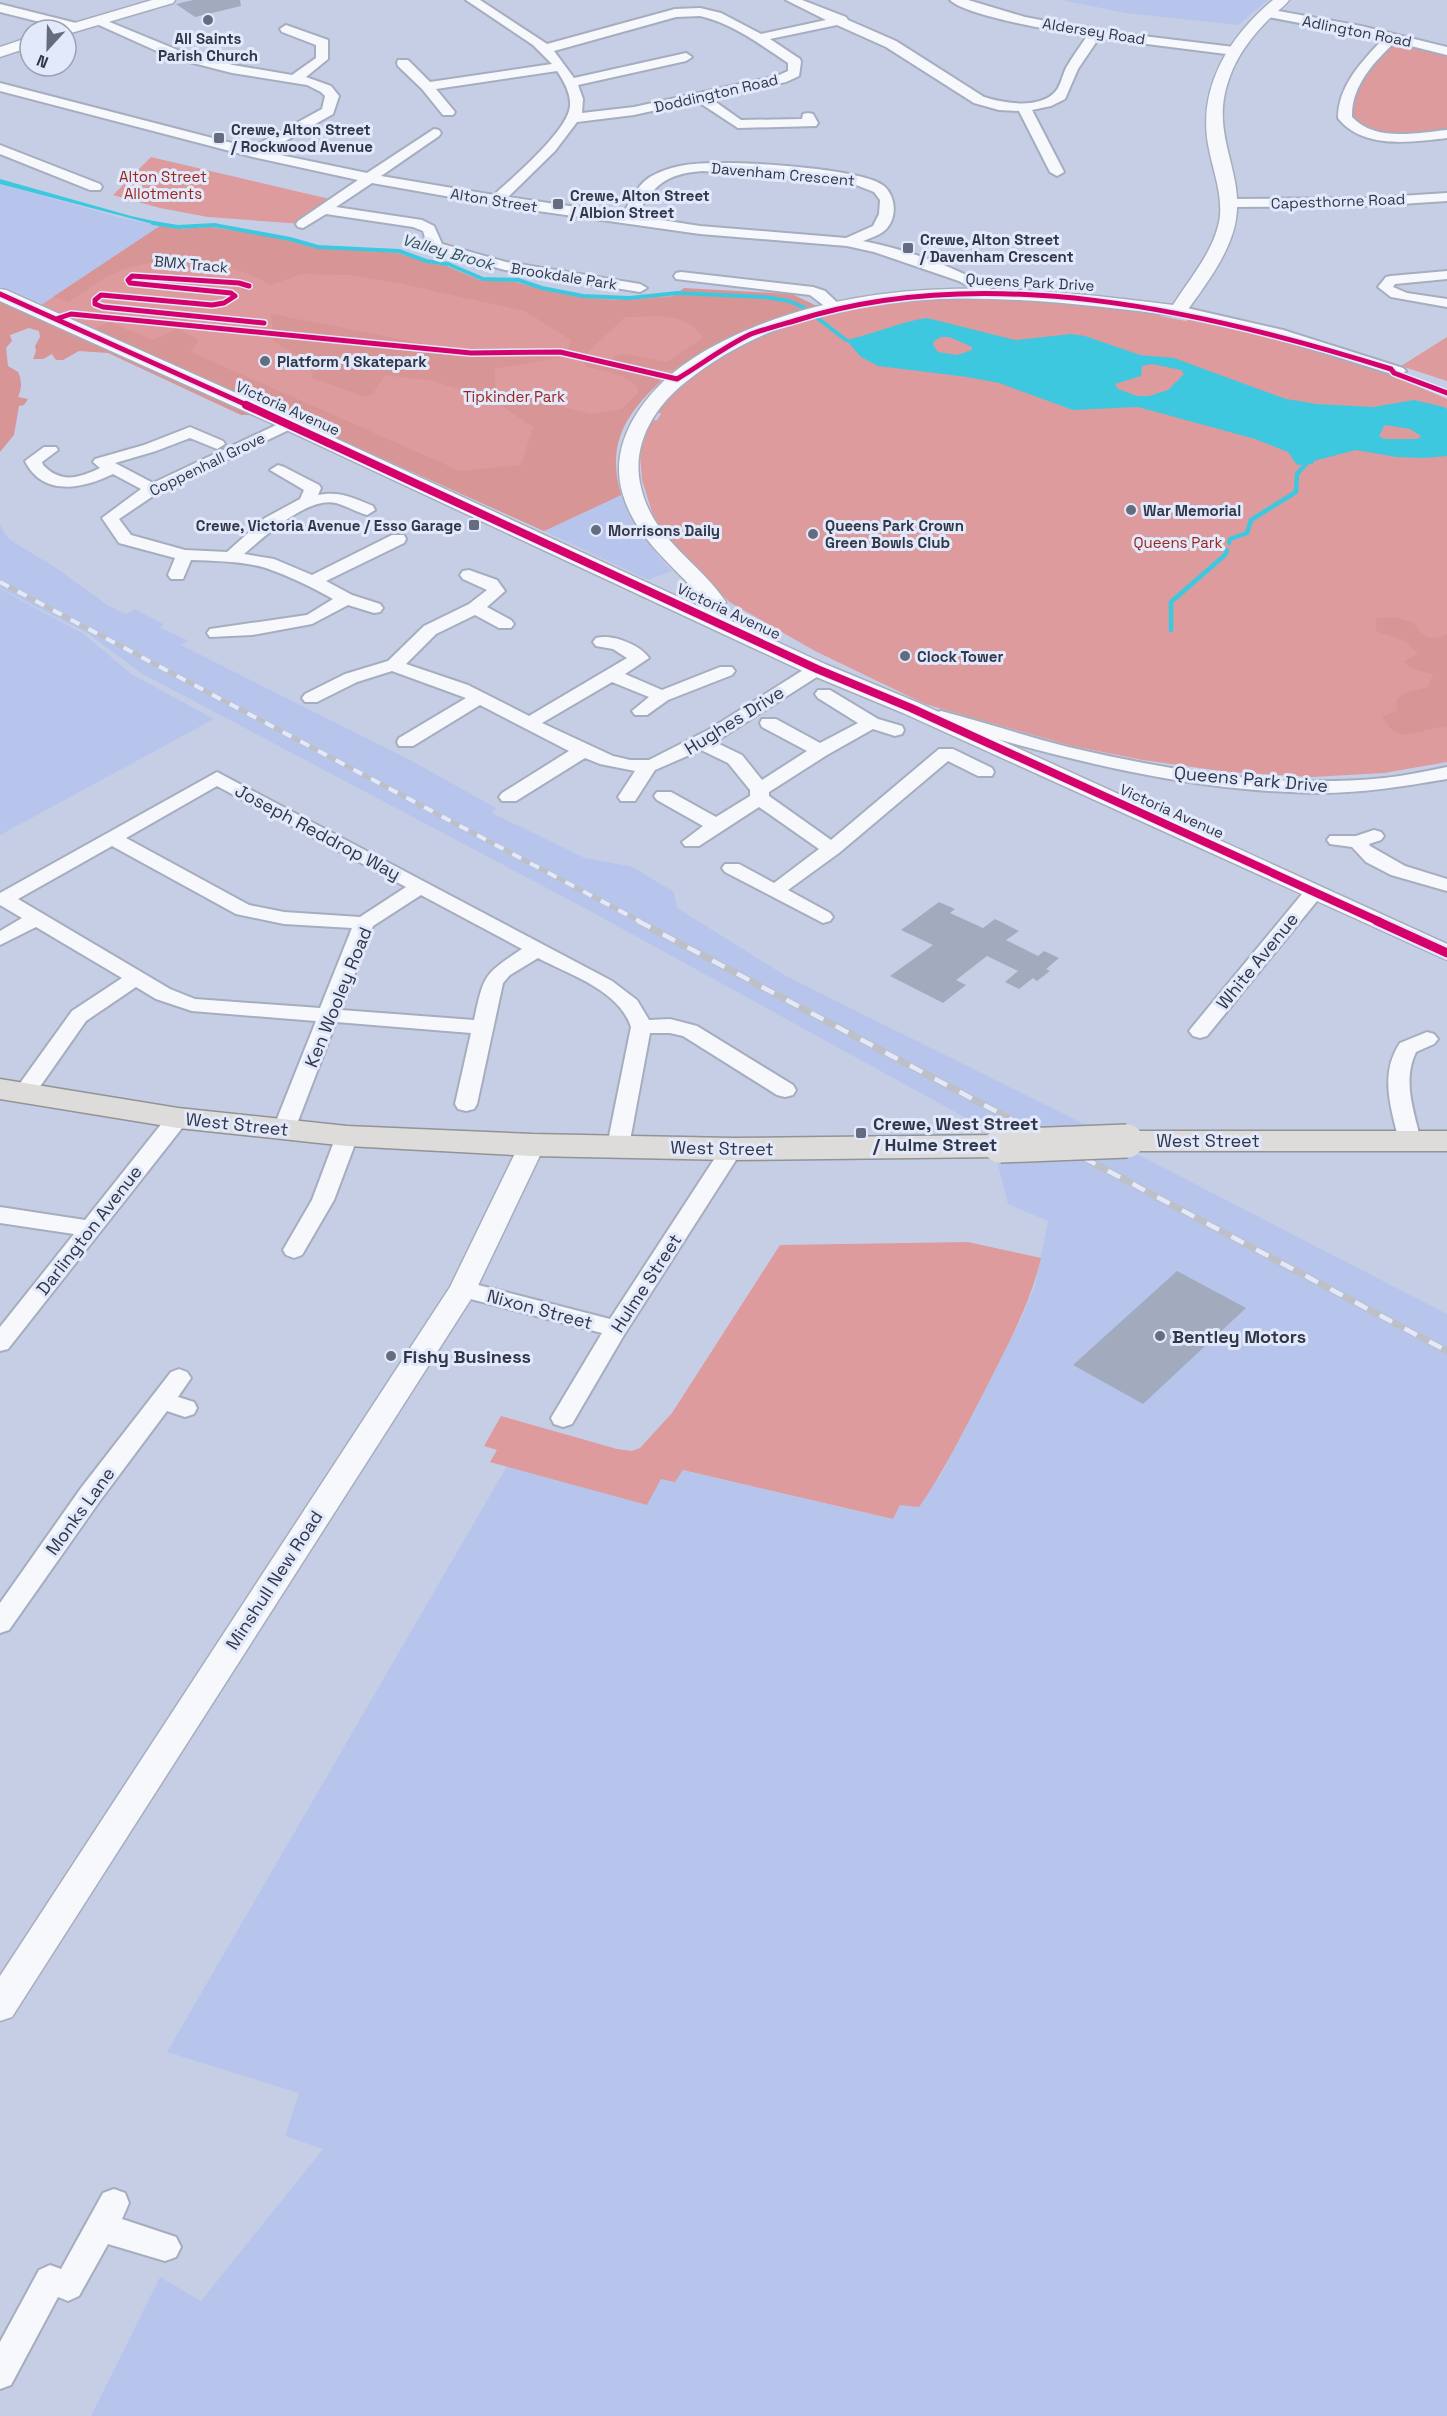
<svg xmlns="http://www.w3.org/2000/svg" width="1447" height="2416" font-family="'Space Grotesk',sans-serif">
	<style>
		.built { fill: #b7c5ec }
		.green { fill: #dd9b9d }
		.forest { fill: #d89596 }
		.water { fill: #3ec8e0; fill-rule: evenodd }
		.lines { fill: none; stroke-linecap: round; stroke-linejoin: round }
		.stream-far1 { stroke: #3ec8e0; stroke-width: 4 }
		.stream { stroke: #3ec8e0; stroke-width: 4.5 }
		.building { fill: #a1abbd }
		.minor-casing { stroke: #a6adbf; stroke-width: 4 }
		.tertiary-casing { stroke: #a6adbf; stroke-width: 3 }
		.primary-casing { stroke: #929396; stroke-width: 3 }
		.minor { fill: #f6f8fb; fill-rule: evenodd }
		.tertiary { fill: #f6f8fb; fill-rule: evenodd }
		.primary { fill: #dddcda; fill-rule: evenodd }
		.rail-far1-casing { stroke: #bec0c7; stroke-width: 5 }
		.rail-casing { stroke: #bec0c7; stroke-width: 7 }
		.rail-far1 { stroke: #e2e9fb; stroke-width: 4; stroke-dasharray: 10; stroke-linecap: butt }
		.rail { stroke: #e2e9fb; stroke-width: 4.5; stroke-dasharray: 14; stroke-linecap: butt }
		.primary-bridge-casing { stroke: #929396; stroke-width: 36; stroke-linecap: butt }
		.primary-bridge { stroke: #dddcda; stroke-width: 33 }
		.cycleway-far2-casing { stroke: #e2e9fb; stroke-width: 8 }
		.cycleway-far1-casing { stroke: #e2e9fb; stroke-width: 10 }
		.cycleway-casing { stroke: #e2e9fb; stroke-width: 13 }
		.cycleway-far2 { stroke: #d6006c; stroke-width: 5 }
		.cycleway-far1 { stroke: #d6006c; stroke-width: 8 }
		.cycleway { stroke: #d6006c; stroke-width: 9 }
		.poi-dot { fill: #656c7f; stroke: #e2e9fb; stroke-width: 2 }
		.labels { text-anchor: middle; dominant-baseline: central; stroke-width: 6; stroke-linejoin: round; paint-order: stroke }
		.far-street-label { font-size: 15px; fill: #313748; stroke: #e2e9fb }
		.far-poi-label { font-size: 15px; font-weight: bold; fill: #313748; stroke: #e2e9fb; text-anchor: start }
		.far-park-label { font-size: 15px; fill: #9a251b; stroke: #e2e9fb }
		.far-water-label { font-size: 16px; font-style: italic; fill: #335358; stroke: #e2e9fb }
		.street-label { font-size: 18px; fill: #313748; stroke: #e2e9fb }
		.poi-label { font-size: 18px; font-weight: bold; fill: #313748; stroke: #e2e9fb; text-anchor: start }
	</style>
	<rect width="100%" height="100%" fill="#c6cee6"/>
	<path class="built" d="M1062 0H1268L1238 25 1125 13Z
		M0 184 122 218 160 226 41 305 0 287Z
		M621 495 644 535 659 557 672 571 648 580 544 531Z
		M0 525 8 538 15 543 53 566 109 606 126 614 135 609 163 624 161 628 189 641 181 645 412 761 496 808 492 813 585 858 633 867 674 892 677 908 786 976 1098 1131 995 1134 590 911 141 673 87 633 0 588Z
		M0 589 84 634 131 674 214 719 0 835Z
		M1135 1153 1447 1314V2416H91L160 2277 201 2301 323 2149 285 2136 299 2093 167 2052 507 1466 647 1505 661 1478 682 1470 892 1519 900 1505 940 1477 1020 1321 1035 1285 1048 1221 1008 1204 997 1161Z"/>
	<path class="green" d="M1393 37 1447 51V134L1413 138 1368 133 1344 112 1348 98Z
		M151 157 338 201 303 224 208 217 160 208 113 195Z
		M160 226 182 229 211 227 289 239 313 248 397 253 432 264 444 265 471 278 489 282H515L568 295 611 300 671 296 718 343C660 377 598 418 621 495L544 531 41 305Z
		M987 296 1159 313 1160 316 1186 321 1191 318 1261 335 1387 373 1447 399V762L1384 773 1312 777 1228 772 1143 760 1072 746 925 704 815 651 731 603 685 562 655 522 642 480 640 454 647 430 653 420H657L661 414 658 412C673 388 688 379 711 364 793 311 891 301 987 296Z
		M1447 337V381L1401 366Z
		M968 1242 1041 1258C1030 1305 1007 1346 985 1390 964 1430 945 1470 919 1507L900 1505 893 1519 683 1470 675 1482 661 1479 647 1505 490 1462 497 1450 484 1446 501 1416 617 1449 632 1451 640 1448 672 1413 780 1245Z"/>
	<path class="forest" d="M160 226 182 229 211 227 289 239 313 248 397 253 432 264 444 265 480 280 515 282 540 290 594 299 632 300 671 297 684 288 792 294 819 307 771 320 733 335 672 370H661L616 361 613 357 623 354 667 362 703 338C685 310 655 317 625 317L586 354 568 350 571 340 525 311 402 284 350 275 301 274 271 285C226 259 168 254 119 271 102 278 84 292 68 302L53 297Z
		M0 302H10L258 415H241L108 353 79 351 63 360H56L52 354 43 359H33L36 351 35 346 40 337 39 331 29 328 10 335 12 341 6 348 8 366 18 372C22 381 22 388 18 397L28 399 24 405 19 406 14 435 0 452Z
		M271 314 425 344 423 351 469 356 563 357 494 369 496 390 591 414 622 409 639 392C633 374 602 371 586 367L584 360 648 375 660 382C624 416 606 446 621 495L544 531 94 329 109 322 153 340 178 329 199 340 191 352 460 471 521 465 533 427 493 400 433 381 385 375 372 395 363 396 312 378 313 365 273 341Z
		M1395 617 1414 623C1422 638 1432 642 1447 634V726L1402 735 1390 728 1382 717 1397 711 1396 700 1404 693 1428 687 1433 674 1412 669 1404 661 1418 654 1405 641 1376 631V618Z"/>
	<path class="water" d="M0 179 131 216 163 223 160 226 0 184Z
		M927 318 1015 340 1071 334 1085 336 1140 355 1174 358 1286 399 1317 404 1373 407 1414 400 1444 407 1447 409V456L1425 458 1396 457 1356 450 1314 461 1313 464 1297 465 1288 452 1255 439 1138 407 1073 410 999 383 967 377 878 366 861 357 846 340C874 334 899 322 927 318ZM941 337H949L972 347V350L957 355 938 352 933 345 934 341ZM1152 364 1181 370 1184 374 1168 390 1149 396H1137L1118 389 1115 384 1141 376 1142 366ZM1385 425 1410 429 1421 436 1418 439H1385L1379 436Z"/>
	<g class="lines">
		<path class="stream-far1" d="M153 223 178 227 214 225 290 239 318 247 399 251 426 261 448 264 483 279 518 280 542 288 583 296 629 298 678 293 765 297 789 301 803 307 846 340"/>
		<path class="stream" d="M1229 543 1230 539 1247 533 1251 520 1296 492 1297 474 1306 464
			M1171 630V602L1225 555 1227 550"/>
	</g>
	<path class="building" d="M193 0H240L241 6 195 17 176 4Z
		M939 902 955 909 950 913 983 928 995 919 1019 931 1006 940 1038 956 1044 951 1059 958 1046 969 1050 971 1037 981 1033 978 1019 989 1005 982 1018 971 987 956 956 980 966 985 943 1003 890 976 933 945 901 930Z
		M1177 1271 1246 1308 1143 1404 1073 1365Z"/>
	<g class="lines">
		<g class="minor-casing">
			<path id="minor" d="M466 0H480L547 44 675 9 700 8 721 13 761 34 826 20 786 0H802L846 17 848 20 896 41 984 97C1003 103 1036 109 1053 94 1060 89 1062 76 1066 68 1072 57 1080 47 1087 36 1061 32 966 16 950 0H968L1025 17 1093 30 1234 47 1240 51 1234 55 1099 38 1078 69 1065 99 1051 106 1032 110 1064 172 1057 176 1050 172 1019 111 999 110 974 103 886 47 837 25 770 39 800 59 801 62 799 76 786 82 710 98 741 120 802 119 803 114 808 113 813 114 818 123 816 126 738 128 697 101 634 115 577 122 555 151 508 197 623 214C630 202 637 185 650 177 662 170 679 165 694 164 726 160 861 167 884 186 897 198 897 220 884 231 878 236 870 238 863 241 907 250 955 266 993 290L995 293 988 297 959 281 874 252 847 246 700 234 496 205 372 183 336 207 422 220 434 226 442 244 506 262 640 284 647 288 640 292 505 270 432 250 427 244 423 231 413 227 326 214 303 228 298 227 296 224 298 221 358 180 253 157 0 91V83L251 148 322 109 325 96 321 92 307 85 232 73 170 57 90 21 92 18H100L180 51 233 65 292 75 316 58V45L282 32 280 29 286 25 328 40V59L306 77 331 86 339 96 333 114 266 152 367 173 434 129 439 130 441 133 439 136 381 176 494 195C513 177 568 131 570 106 571 94 564 81 557 71L436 89 455 112 453 115H443L422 89 398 66 397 63 398 60H408L430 82 552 64 533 45ZM700 16C732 23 761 45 788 63V71L777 76 634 107 582 113 583 99 578 85 686 61 692 57 686 53 574 78 554 51 676 17ZM702 171 808 177 846 181 874 192 880 200 879 214 873 226 846 238 700 226 636 216C654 185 665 174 702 171Z
				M0 4 80 24 82 27 76 31 0 12Z
				M1267 9 1361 26 1447 47V55L1395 42C1374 62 1351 86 1352 117 1375 142 1416 133 1447 130V138C1412 142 1363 150 1338 118 1338 86 1362 61 1383 39L1263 16 1261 13Z
				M0 145 100 184 102 187 100 190H90L0 154Z
				M1447 193V201L1369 206 1228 207 1221 203 1228 199 1369 198Z
				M1447 271V279L1395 284 1393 287 1407 293 1447 299V307L1391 297 1378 287 1386 277 1391 276Z
				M681 272 813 287 825 291 843 308 841 311H831L810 295 676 279 674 276 676 273Z
				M1178 306 1283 330 1403 368 1406 371 1398 376 1274 337 1173 314 1170 311 1173 308Z
				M289 419 297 424 295 427 159 492 119 519 131 535 185 550 227 552 265 518 300 499 304 490 270 470 278 465 284 467 319 485 321 488 318 495C342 491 352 498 373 506L375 510 367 515C356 512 347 506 336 503 308 496 264 537 244 554L274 559 312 575 392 535H404L406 539 404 543 326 581 352 595 380 604 383 608 380 612 374 613 348 605 312 624 252 635 210 637 207 633 210 629 307 615 333 599C312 587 289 576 266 568 242 561 216 561 191 560L183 579H171L168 575 175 558 119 543 102 518 141 489 113 474C82 489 43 497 25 461L44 447H56L58 450 42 462 43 465C61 484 79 478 100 468L93 462 95 459 144 445 190 427 223 441 225 444 217 449 190 438 156 451 115 463 153 483Z
				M469 570 497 580 505 591 487 607 511 620 514 624 511 628H499L475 615 436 634 406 664 468 685 529 716 627 658 613 649 596 646 593 642 596 638C612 634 639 644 649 658L625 674 662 690 720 667H732L735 671 732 675 668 700 647 715H635L632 711 649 697 612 682 542 723 613 756 630 760H649L710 729 811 665H823L826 669 823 673 715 742 742 755 762 780 807 751 762 727 760 723 762 719H776L820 743 858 723 818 698 815 694 818 690H830L878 719 902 726 904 730 902 734 895 736 873 729 827 755 769 792V796L831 840 939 749H953L992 768 994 772 992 776H978L948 761 839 853 788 890 830 913 833 917 830 921 823 923 725 872 722 868 725 864H739L774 883 819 849 759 807 699 846H685L682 842 703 826 657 800 654 796 657 792H671L716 817 750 796V790L728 763 701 750 655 770 635 801H621L618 797 635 771 600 764 585 758 516 801H502L499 797 502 793 569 751 480 705 413 746H399L397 742 399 738 466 698 392 671 357 682 317 702H305L302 698 305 694 345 674 388 661 424 626 469 604 487 590 463 579 460 575 463 571Z
				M941 711C984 722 1025 736 1068 747 1171 771 1278 789 1384 778 1405 776 1426 771 1447 767V779C1405 786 1363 793 1320 793 1188 792 1060 758 934 721L932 717 934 713Z
				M217 772 612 981 637 1000 649 1020 670 1019 697 1026 793 1085 796 1090 793 1095 785 1097 777 1095 683 1036 670 1033H650L629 1146 626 1151 618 1153 610 1151 607 1146 631 1027C619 990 570 975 538 958L510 975 503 983 477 1104 474 1109 466 1111 458 1109 455 1104 471 1033 336 1022 295 1129 292 1134 284 1136 276 1134 273 1129 316 1021 192 1011 156 999 136 987 86 1021 32 1098 24 1100 16 1098 13 1093 72 1011 122 978 36 927 0 945V931L22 918 0 905V893ZM217 786 406 887 360 917 284 912 249 905 126 838ZM112 846 236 914 284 924 352 928 320 1008 195 999 170 989 18 899ZM421 895 522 949C483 975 484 975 474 1020L341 1010 373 926Z
				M1374 830 1381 832 1384 836 1381 840 1369 844 1370 846 1405 866 1447 879V891L1391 875 1366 862 1352 847 1330 844 1327 840 1330 836H1356Z
				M1314 886 1321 888 1324 892 1321 896 1207 1036 1200 1038 1193 1036 1189 1031 1193 1026 1307 888Z
				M1427 1032 1434 1034 1438 1039 1434 1044 1416 1052C1402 1081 1414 1112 1421 1141L1418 1146 1410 1148 1402 1146 1399 1141C1391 1108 1379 1074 1400 1043Z
				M178 1111 186 1113 189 1118 186 1123 8 1349 0 1351V1327L74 1234 0 1223V1207L85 1220 170 1113Z
				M347 1129 355 1131 358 1136 334 1200 302 1255 294 1258 286 1255 283 1250 312 1200 336 1136 339 1131Z
				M732 1142 740 1144 743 1149 624 1335 572 1424 563 1427 554 1424 551 1418 602 1333 455 1295 451 1289 455 1283 463 1281 610 1319 724 1144Z
				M179 1369 187 1372 191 1378 178 1397 194 1402 197 1408 194 1414 185 1417 167 1411 99 1502 9 1630 0 1633V1603L81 1488 171 1372Z
				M114 2189 125 2193 129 2203 122 2219 176 2237 181 2247 176 2257 165 2261 108 2244 79 2296 68 2301 58 2297 11 2385 0 2389V2342L39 2270 50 2265 61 2269 103 2193Z"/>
		</g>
		<g class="tertiary-casing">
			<path id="tertiary" d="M152 0H175L173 3 71 33 66 35V30H58L61 27Z
				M1273 0H1289C1284 7 1276 12 1269 19 1252 36 1237 55 1229 79 1209 134 1244 170 1236 219 1231 253 1204 287 1184 315L1178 316C1016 296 824 271 687 381 656 405 632 442 640 483 651 539 697 559 726 602L720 612 716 614 825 664 919 703 1447 944V960L903 713 809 674 282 428 0 301V289L6 290 296 420 700 607 705 602C676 567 637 541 623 495 612 460 625 426 648 398 674 366 713 344 752 328 886 272 1032 287 1173 305 1190 278 1216 249 1220 216 1222 191 1212 168 1208 144 1198 86 1230 36 1273 0Z
				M30 37V47L0 57V47Z
				M532 1136 541 1139 545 1145 473 1296 12 2017 0 2021V1976L450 1287 519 1145 523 1139Z"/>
		</g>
		<g class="primary-casing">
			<path id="primary" d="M0 1079 178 1108 347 1126 532 1134 732 1138 1000 1135 1011 1139 1016 1146 1011 1153 1000 1157 732 1160 532 1156 347 1146 178 1128 0 1099Z
				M1127 1131H1447V1151H1127L1116 1148 1111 1141 1116 1134Z"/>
		</g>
		<use href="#minor" class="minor"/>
		<use href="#tertiary" class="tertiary"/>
		<use href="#primary" class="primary"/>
		<g class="rail-far1-casing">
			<path id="rail-far1" d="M0 582 641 922"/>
		</g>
		<g class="rail-casing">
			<path id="rail" d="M638 921 1447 1351"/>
		</g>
		<use href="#rail-far1" class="rail-far1"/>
		<use href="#rail" class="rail"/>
		<g class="primary-bridge-casing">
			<path id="primary-bridge" d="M1000 1146 1127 1141"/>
		</g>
		<use href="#primary-bridge" class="primary-bridge"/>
		<g class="cycleway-far2-casing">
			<path id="cycleway-far2" d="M249 286 239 283 132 276 128 280 130 283 231 293 235 296 224 303 212 305 101 295 95 300V304L103 307 264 323
				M0 294 249 406
				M56 319 71 314 471 353 560 352 677 379C701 365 725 346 751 334 765 329 780 325 794 321 984 260 1206 311 1391 369L1394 373 1447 393"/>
		</g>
		<g class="cycleway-far1-casing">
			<path id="cycleway-far1" d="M246 405 817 669 911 708 1380 922"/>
		</g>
		<g class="cycleway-casing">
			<path id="cycleway" d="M1377 921 1447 953"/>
		</g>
		<use href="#cycleway-far2" class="cycleway-far2"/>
		<use href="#cycleway-far1" class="cycleway-far1"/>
		<use href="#cycleway" class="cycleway"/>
	</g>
	<g class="poi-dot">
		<circle cx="208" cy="20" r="6"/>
		<rect x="213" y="132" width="12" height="12" rx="3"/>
		<rect x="552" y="198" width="12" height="12" rx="3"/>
		<rect x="902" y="242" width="12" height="12" rx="3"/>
		<circle cx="265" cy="361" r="6"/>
		<circle cx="1131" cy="510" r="6"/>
		<rect x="468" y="519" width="12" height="12" rx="3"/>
		<circle cx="596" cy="530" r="6"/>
		<circle cx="813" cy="534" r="6"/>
		<circle cx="905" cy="656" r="6"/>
		<rect x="855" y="1127" width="12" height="12" rx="3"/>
		<circle cx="1160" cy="1336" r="6"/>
		<circle cx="391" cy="1356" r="6"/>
	</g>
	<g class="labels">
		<g class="far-street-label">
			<text transform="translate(1094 31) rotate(9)">Aldersey Road</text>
			<text transform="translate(1357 31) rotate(11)">Adlington Road</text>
			<text transform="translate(716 93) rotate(-13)">Doddington Road</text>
			<text transform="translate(783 174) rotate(5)">Davenham Crescent</text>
			<text transform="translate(494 200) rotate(9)">Alton Street</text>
			<text transform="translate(1338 201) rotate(-2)">Capesthorne Road</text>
			<text transform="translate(191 264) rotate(5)">BMX Track</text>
			<text transform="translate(564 276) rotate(9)">Brookdale Park</text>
			<text transform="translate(1030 282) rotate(3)">Queens Park Drive</text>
			<text transform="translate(288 408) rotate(24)">Victoria Avenue</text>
			<text transform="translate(207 464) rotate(-26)">Coppenhall Grove</text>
			<text transform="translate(729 611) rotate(25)">Victoria Avenue</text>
			<text transform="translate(1172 811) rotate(24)">Victoria Avenue</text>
		</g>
		<g class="far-poi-label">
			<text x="208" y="38" text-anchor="middle">All Saints<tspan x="208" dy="17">Parish Church</tspan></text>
			<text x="231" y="129">Crewe, Alton Street<tspan x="231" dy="17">/ Rockwood Avenue</tspan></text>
			<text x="570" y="195">Crewe, Alton Street<tspan x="570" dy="17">/ Albion Street</tspan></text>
			<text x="920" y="239">Crewe, Alton Street<tspan x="920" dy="17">/ Davenham Crescent</tspan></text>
			<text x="277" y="361">Platform 1 Skatepark</text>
			<text x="1143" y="510">War Memorial</text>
			<text x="462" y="525" text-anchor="end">Crewe, Victoria Avenue / Esso Garage</text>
			<text x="825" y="525">Queens Park Crown<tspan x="825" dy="17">Green Bowls Club</tspan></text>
			<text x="608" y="530">Morrisons Daily</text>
			<text x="917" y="656">Clock Tower</text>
		</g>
		<g class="far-park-label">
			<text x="163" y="176">Alton Street<tspan x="163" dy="17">Allotments</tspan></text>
			<text x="514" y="396">Tipkinder Park</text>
			<text x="1178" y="542">Queens Park</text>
		</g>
		<g class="far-water-label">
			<text transform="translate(448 252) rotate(16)">Valley Brook</text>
		</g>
		<g class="street-label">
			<text transform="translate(734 720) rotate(-32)">Hughes Drive</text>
			<text transform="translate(1251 779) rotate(5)">Queens Park Drive</text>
			<text transform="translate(318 832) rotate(28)">Joseph Reddrop Way</text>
			<text transform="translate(1257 961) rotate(-51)">White Avenue</text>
			<text transform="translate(338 997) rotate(-68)">Ken Wooley Road</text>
			<text transform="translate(237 1124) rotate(6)">West Street</text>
			<text x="1208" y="1140">West Street</text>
			<text transform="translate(722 1148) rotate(1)">West Street</text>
			<text transform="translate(89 1230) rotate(-52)">Darlington Avenue</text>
			<text transform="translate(646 1283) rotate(-57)">Hulme Street</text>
			<text transform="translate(540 1309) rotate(15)">Nixon Street</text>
			<text transform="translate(80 1511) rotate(-54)">Monks Lane</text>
			<text transform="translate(274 1580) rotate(-57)">Minshull New Road</text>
		</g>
		<g class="poi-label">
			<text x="873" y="1123">Crewe, West Street<tspan x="873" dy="21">/ Hulme Street</tspan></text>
			<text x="1172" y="1336">Bentley Motors</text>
			<text x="403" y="1356">Fishy Business</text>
		</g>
	</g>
	<g transform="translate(48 48) rotate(202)"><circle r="28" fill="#e2e9fb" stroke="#9ba2b3" stroke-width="1.5"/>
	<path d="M0-4.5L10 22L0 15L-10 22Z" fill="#656c7f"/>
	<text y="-9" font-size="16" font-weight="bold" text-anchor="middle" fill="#313748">N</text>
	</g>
</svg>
